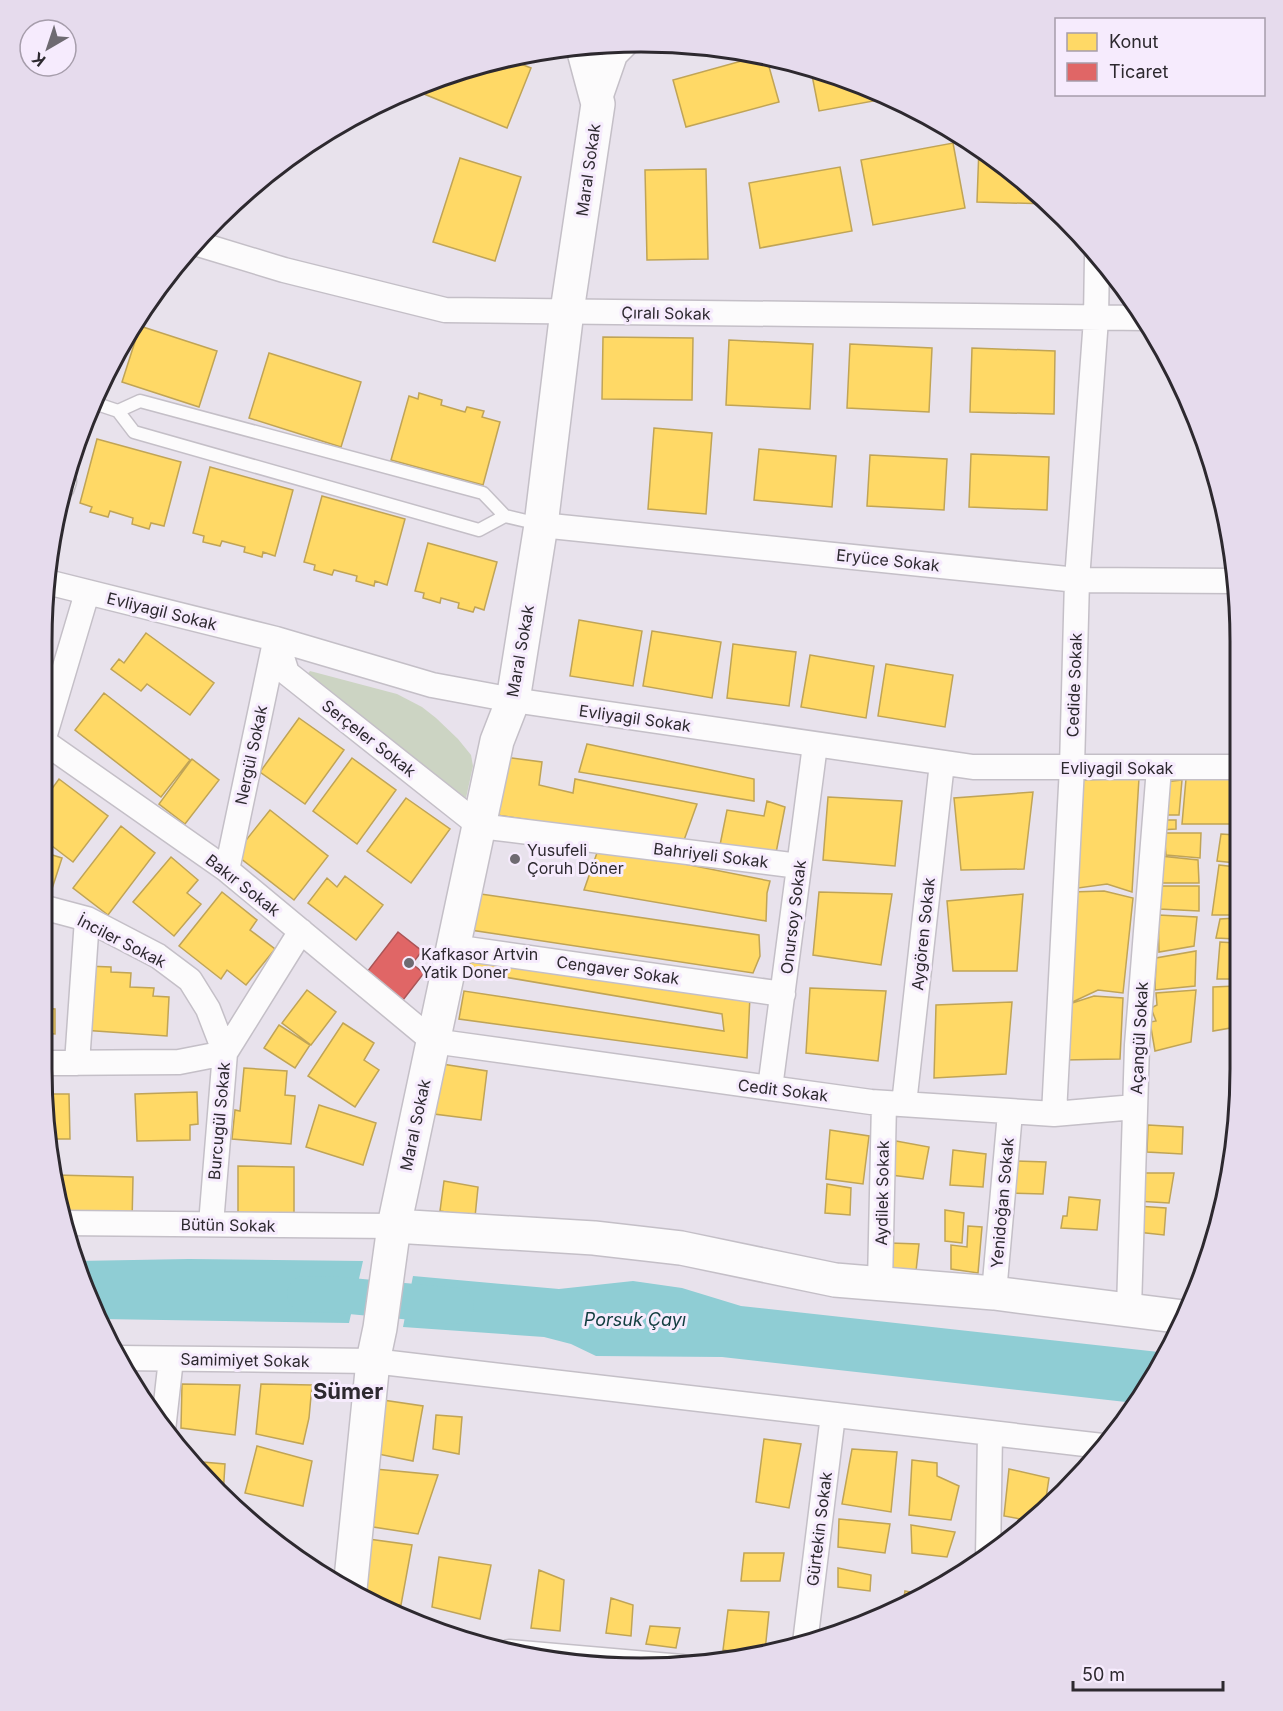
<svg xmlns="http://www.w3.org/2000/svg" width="1283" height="1711" font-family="Inter,sans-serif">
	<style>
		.green { fill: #ccd4c3 }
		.water { fill: #8fcdd4 }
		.homes { fill: #ffd966; stroke: #c0a456; stroke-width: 1.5 }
		.shops { fill: #e06666; stroke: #aa5456; stroke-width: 1.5 }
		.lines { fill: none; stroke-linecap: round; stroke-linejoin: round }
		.river { stroke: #8fcdd4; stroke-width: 36 }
		.lane-casing { stroke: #c4bfc7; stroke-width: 15 }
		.street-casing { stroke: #c4bfc7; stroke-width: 27 }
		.secondary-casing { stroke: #c4bfc7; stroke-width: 36 }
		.lane { stroke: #fcfbfc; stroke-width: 12 }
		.street { stroke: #fcfbfc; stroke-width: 24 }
		.secondary { stroke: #fcfbfc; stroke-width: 33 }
		.poi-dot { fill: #6e6a71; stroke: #f6ebfd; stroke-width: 2 }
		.labels { text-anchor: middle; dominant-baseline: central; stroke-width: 6; stroke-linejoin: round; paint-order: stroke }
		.street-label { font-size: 16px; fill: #2d292f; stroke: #f6ebfd }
		.poi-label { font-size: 16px; fill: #2d292f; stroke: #f6ebfd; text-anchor: start }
		.water-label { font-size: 18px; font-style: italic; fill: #113d3f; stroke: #f6ebfd }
		.district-label { font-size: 22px; font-weight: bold; fill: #2d292f; stroke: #f6ebfd }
		.rim { fill: none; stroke: #2d292f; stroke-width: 3 }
	</style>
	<rect width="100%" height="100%" fill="#e8e2ec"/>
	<path class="green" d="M310 671 397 694 422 707 436 718 458 739 471 755 473 766 466 798 305 677Z"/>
	<path class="water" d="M189 1259 363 1261 349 1323 101 1319 77 1261Z
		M413 1276 559 1289 633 1281 682 1288 741 1306 1168 1353 1161 1370 1135 1403 722 1357 596 1356 571 1344 544 1337 403 1327Z"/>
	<path class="homes" d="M763 55 766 56 779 102 686 127 673 80Z
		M508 59 531 68 507 128 424 94 429 83Z
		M811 70 871 88 890 98 819 111Z
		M953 143 965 208 873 225 861 160Z
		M979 147 1049 204 977 202Z
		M460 158 521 177 495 261 433 242Z
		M840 167 852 231 760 248 749 183Z
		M706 169 708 259 647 260 645 170Z
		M140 326 217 351 199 407 122 382Z
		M603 337 693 338 692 400 602 399Z
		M729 340 813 344 810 409 726 405Z
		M850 344 932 348 929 412 847 408Z
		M972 348 1055 351 1054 414 970 412Z
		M269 353 361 382 341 447 249 418Z
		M419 393 442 400 441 405 465 412 467 407 484 411 482 417 500 422 483 485 391 460 409 396 418 399Z
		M654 428 712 433 706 514 648 509Z
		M97 439 181 462 164 526 151 523 149 529 132 524 133 518 110 511 108 517 90 512 92 507 80 503Z
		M759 449 836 456 832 507 754 500Z
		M971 454 1049 457 1047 510 969 507Z
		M870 455 947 459 944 510 867 506Z
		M210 467 293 490 275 556 263 552 262 557 244 552 245 547 222 541 220 546 203 542 204 536 193 533Z
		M322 496 405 519 387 585 375 581 374 586 356 581 357 576 334 570 332 575 314 570 315 565 304 562Z
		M428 543 497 562 484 610 475 607 473 612 458 608 459 603 441 598 440 603 423 598 424 593 415 591Z
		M579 620 642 631 633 686 570 676Z
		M43 629 50 632 43 653Z
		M652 631 721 642 712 698 643 686Z
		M146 633 214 683 190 715 147 684 141 691 111 669 119 659 124 663Z
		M733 644 796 652 789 706 727 698Z
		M810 655 874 666 866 718 801 707Z
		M886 664 953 675 945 727 878 716Z
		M104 693 190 760 161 797 75 730Z
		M299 718 344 750 305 804 260 772Z
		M587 744 754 779V801L579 772Z
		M496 756 542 762 539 785 573 793 575 779 697 804 683 843 490 814Z
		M352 758 396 790 357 844 313 811Z
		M192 759 219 780 185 824 159 804Z
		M1236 777V834H1231V824H1182L1186 779Z
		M1139 778 1132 892 1107 884 1071 889 1082 780Z
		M59 779 108 816 73 862 43 839V801Z
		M1182 780 1179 815H1164V782Z
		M1033 792 1024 869 961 870 954 798Z
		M828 797 902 801 895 866 823 860Z
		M406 798 450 829 411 883 367 851Z
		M767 801 785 807 775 858 720 845 727 810 764 816Z
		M270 810 328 856 294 900 235 854Z
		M1160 820H1176V829L1159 830Z
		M121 826 155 853 108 915 73 888Z
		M1164 833H1201L1200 858 1166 855Z
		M1221 834 1236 835V863L1217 861Z
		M599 847 770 881 767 893 766 921 584 890Z
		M43 852 62 858 49 898 42 896Z
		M1160 856 1198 860 1199 883H1159Z
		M171 857 198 880 187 893 201 904 174 936 133 902Z
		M1219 865 1236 867V915H1212Z
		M345 876 383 905 356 940 308 903 327 878 337 887Z
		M1159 886H1199V911L1159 909Z
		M1104 891 1133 898 1123 993 1098 990 1066 1005 1071 892Z
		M222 892 257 920 250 930 275 949 246 985 227 970 221 979 179 946Z
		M467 892 759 935 760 956 753 973 464 929Z
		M819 892 892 894 881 965 813 955Z
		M1023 894 1017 971H953L947 901Z
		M1158 915 1197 917 1194 946 1159 952Z
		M1236 918V939L1216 938 1220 919Z
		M42 934H52L50 962 42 961Z
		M1220 942 1236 943V979H1217Z
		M473 948 750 996 747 1058 459 1019 464 991 724 1031 722 1014 469 971Z
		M1196 951 1195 986 1155 990 1156 958Z
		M86 966 111 967V972L131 973 130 987 154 988 153 996 169 997 167 1036 82 1030Z
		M42 979 43 1008 55 1009V1034L42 1033Z
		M1236 986V1027L1213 1031V987Z
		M810 988 886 991 878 1061 806 1053Z
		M307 990 336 1012 311 1045 282 1023Z
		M1196 990 1191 1042 1155 1051 1150 1022 1156 1021 1151 1008 1157 1005 1156 993Z
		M1094 996 1123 998 1120 1059 1063 1060 1066 1005Z
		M1012 1002 1006 1074 934 1078 936 1005Z
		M343 1023 374 1043 364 1060 379 1070 355 1107 308 1076Z
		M279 1025 310 1045 295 1068 264 1048Z
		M442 1064 487 1071 481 1120 434 1114Z
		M244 1068 287 1071 285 1095 295 1096 291 1144 232 1139 235 1110 240 1111Z
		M197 1092 198 1124 190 1125V1140L137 1141 135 1094Z
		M45 1094H69L70 1139H51Z
		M319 1105 376 1123 363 1165 306 1147Z
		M1148 1125 1183 1127 1182 1154 1147 1152Z
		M830 1130 869 1136 863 1184 826 1179Z
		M896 1141 929 1147 923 1179 891 1175Z
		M953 1150 986 1154 983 1187 950 1185Z
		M1012 1161 1046 1162 1043 1194 1010 1193Z
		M238 1166 294 1167V1215L238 1214Z
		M1137 1173H1174L1169 1203 1136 1201Z
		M56 1175 133 1177 132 1223 62 1220Z
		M444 1181 478 1187 475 1217 440 1211Z
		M827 1184 851 1188 850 1215 825 1213Z
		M1069 1197 1100 1200 1097 1230 1061 1228 1063 1216H1067Z
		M1137 1206 1166 1208 1164 1235 1137 1232Z
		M945 1210 964 1213 962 1243 945 1241Z
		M968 1226 982 1227 978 1273 951 1269V1245L967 1247Z
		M890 1243 919 1244 916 1271 887 1268Z
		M182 1384 240 1385 235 1435 181 1428Z
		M261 1384 312 1385 309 1418 303 1444 256 1434Z
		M376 1399 423 1406 413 1461 373 1453Z
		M436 1415 462 1417 459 1454 433 1449Z
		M764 1439 801 1444 789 1508 756 1502Z
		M257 1446 312 1461 303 1506 245 1493Z
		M852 1449 897 1452 891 1512 842 1504Z
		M912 1460 937 1463V1476L959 1486 951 1520 909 1515Z
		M191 1461 225 1464 223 1496Z
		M375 1469 438 1475 418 1534 367 1526Z
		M1009 1469 1049 1478 1044 1511 1032 1521 1004 1516Z
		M839 1519 890 1524 885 1553 838 1547Z
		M911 1525 955 1532 947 1557 912 1553Z
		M361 1538 412 1545 401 1605 369 1602 358 1595Z
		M744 1553H784L780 1581H741Z
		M439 1557 491 1565 480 1619 432 1607Z
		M838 1568 871 1575 870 1591 838 1587Z
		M539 1570 564 1580 560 1631 531 1628Z
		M905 1591 921 1594 903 1603Z
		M611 1598 633 1605 631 1636 606 1633Z
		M728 1610 769 1612 765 1651 751 1654 723 1650Z
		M650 1626 680 1628 676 1648 646 1644Z"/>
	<path class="shops" d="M398 932 422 951 412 964 424 973 403 1000 367 972Z"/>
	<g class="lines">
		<path class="river" d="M305 1294 340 1295 456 1306"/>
		<g class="lane-casing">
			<path id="lane" d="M94 403 118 411 134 432 479 530 505 516
				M118 411 140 401 483 493 505 516 539 524"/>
		</g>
		<g class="street-casing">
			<path id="street" d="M598 104 615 55 627 43
				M195 243 284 270 445 310 1145 318
				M62 487 64 481
				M541 525 1077 580 1236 581
				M47 582 276 639 432 685 513 700 973 767H1236
				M276 639 287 673 480 826 799 866
				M43 741 227 870 433 1041 871 1102 1054 1114 1135 1107
				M43 741 87 593
				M227 870 275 642
				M42 907 87 919 158 956 190 980 208 1009 225 1053
				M453 947 783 994
				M42 1063 179 1062 225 1053
				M77 1063 87 919
				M770 1088 815 745
				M904 1104 942 763
				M1054 1114 1072 767 1077 580 1096 319 1097 256
				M62 1223 394 1226
				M211 1224 225 1053 301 931
				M880 1283 884 1103
				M994 1293 1010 1113
				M1129 1309 1137 1045 1159 768
				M118 1358 373 1361 1102 1446
				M163 1430 171 1359
				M988 1557 990 1433
				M805 1643 833 1415
				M509 1652 682 1667"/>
		</g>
		<g class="secondary-casing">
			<path id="secondary" d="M394 1226 594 1238 681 1248 835 1280 994 1293 1184 1317
				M350 1589 373 1361 380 1328 394 1226 497 741 513 700 541 525 567 311 598 104 583 48"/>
		</g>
		<use href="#lane" class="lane"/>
		<use href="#street" class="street"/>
		<use href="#secondary" class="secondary"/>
	</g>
	<g class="poi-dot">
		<circle cx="515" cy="859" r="6"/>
		<circle cx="409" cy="963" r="6"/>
	</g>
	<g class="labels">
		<g class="street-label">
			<text transform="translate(588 170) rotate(-82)">Maral Sokak</text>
			<text transform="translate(666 313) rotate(1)">Çıralı Sokak</text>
			<text transform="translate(888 560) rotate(6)">Eryüce Sokak</text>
			<text transform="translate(162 611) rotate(14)">Evliyagil Sokak</text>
			<text transform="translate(520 651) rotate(-80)">Maral Sokak</text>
			<text transform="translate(1074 685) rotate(-88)">Cedide Sokak</text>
			<text transform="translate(635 718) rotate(8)">Evliyagil Sokak</text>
			<text transform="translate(369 738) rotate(38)">Serçeler Sokak</text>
			<text transform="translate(251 755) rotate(-78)">Nergül Sokak</text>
			<text x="1117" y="768">Evliyagil Sokak</text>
			<text transform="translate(711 855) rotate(7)">Bahriyeli Sokak</text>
			<text transform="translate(243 885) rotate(38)">Bakır Sokak</text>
			<text transform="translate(793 917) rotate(-83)">Onursoy Sokak</text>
			<text transform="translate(923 934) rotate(-84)">Aygören Sokak</text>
			<text transform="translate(122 941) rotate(27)">İnciler Sokak</text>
			<text transform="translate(618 970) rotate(8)">Cengaver Sokak</text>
			<text transform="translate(1139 1038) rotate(-87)">Açangül Sokak</text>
			<text transform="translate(783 1090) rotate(7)">Cedit Sokak</text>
			<text transform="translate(219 1121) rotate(-85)">Burcugül Sokak</text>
			<text transform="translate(415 1125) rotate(-78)">Maral Sokak</text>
			<text transform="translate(882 1193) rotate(-89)">Aydilek Sokak</text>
			<text transform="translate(1002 1203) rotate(-85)">Yenidoğan Sokak</text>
			<text transform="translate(228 1225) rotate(1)">Bütün Sokak</text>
			<text transform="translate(245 1360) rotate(1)">Samimiyet Sokak</text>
			<text transform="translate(819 1529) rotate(-83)">Gürtekin Sokak</text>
		</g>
		<g class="poi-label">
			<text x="527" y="850">Yusufeli<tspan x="527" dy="18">Çoruh Döner</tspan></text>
			<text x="421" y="954">Kafkasor Artvin<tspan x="421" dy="18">Yatik Doner</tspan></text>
		</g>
		<g class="water-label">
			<text x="635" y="1319">Porsuk Çayı</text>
		</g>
		<g class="district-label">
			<text x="348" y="1391">Sümer</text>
		</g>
	</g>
	<path d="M0 0H1283V1711H0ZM641 52H641A589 589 0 0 1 1230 641V1069A589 589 0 0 1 641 1658H641A589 589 0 0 1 52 1069V641A589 589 0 0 1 641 52Z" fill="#e6dbed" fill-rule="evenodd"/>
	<path class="rim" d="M641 52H641A589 589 0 0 1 1230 641V1069A589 589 0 0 1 641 1658H641A589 589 0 0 1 52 1069V641A589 589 0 0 1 641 52Z"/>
	<rect x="1055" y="18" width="210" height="78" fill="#f6ebfd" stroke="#a69dab" stroke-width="1.5"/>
	<rect x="1067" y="33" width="30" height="18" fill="#ffd966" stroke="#a69dab" stroke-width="1.5"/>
	<text x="1109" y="48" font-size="18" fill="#2d292f">Konut</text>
	<rect x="1067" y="63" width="30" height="18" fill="#e06666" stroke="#a69dab" stroke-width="1.5"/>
	<text x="1109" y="78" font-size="18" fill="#2d292f">Ticaret</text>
	<g transform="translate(48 48) rotate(219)"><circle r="28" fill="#f6ebfd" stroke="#a69dab" stroke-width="1.5"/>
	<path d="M0-4.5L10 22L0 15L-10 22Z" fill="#6e6a71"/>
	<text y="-9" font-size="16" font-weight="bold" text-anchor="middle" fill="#2d292f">K</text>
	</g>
	<path d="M1073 1681v9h150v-9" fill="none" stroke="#2d292f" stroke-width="3"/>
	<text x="1082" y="1681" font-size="18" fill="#2d292f" stroke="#f6ebfd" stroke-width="4.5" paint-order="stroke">50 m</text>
</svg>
